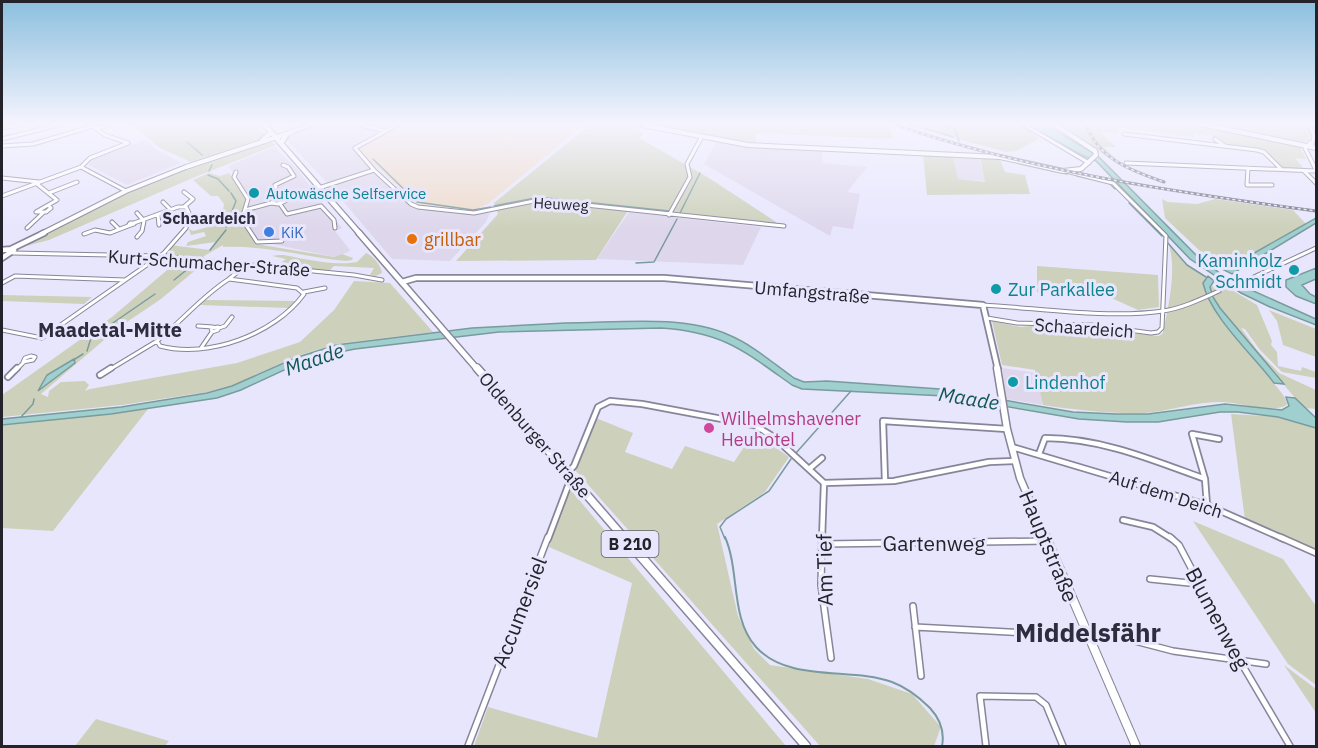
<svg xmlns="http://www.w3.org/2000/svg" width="1318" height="748" font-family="'IBM Plex Sans',sans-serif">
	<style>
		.commercial { fill: #ded7ec }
		.industrial { fill: #eedbcb }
		.green { fill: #cdd1bb }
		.water { fill: #9fcfce; stroke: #7a9b9d; stroke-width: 1.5 }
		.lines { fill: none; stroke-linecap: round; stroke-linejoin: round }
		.stream-far1 { stroke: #7a9b9d; stroke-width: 1.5 }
		.stream { stroke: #7a9b9d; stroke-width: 2 }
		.street-far2-casing { stroke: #88859a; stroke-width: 5 }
		.street-far1-casing { stroke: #88859a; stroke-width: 8 }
		.street-casing { stroke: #88859a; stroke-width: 8 }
		.secondary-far3-casing { stroke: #88859a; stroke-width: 6 }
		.secondary-far2-casing { stroke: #88859a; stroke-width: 8 }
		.secondary-far1-casing { stroke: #88859a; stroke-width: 9 }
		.secondary-casing { stroke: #88859a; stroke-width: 10 }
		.primary-far3-casing { stroke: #88859a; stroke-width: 7 }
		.primary-far2-casing { stroke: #88859a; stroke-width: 8 }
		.primary-far1-casing { stroke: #88859a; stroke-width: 10 }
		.primary-casing { stroke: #88859a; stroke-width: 11 }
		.street-far2 { stroke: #fff; stroke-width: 3 }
		.street-far1 { stroke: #fff; stroke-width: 4.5 }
		.street { stroke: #fff; stroke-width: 5 }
		.secondary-far3 { stroke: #fff; stroke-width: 4 }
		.secondary-far2 { stroke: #fff; stroke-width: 4.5 }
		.secondary-far1 { stroke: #fff; stroke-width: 6 }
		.secondary { stroke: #fff; stroke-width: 8 }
		.primary-far3 { stroke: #fff; stroke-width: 4.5 }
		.primary-far2 { stroke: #fff; stroke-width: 5 }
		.primary-far1 { stroke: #fff; stroke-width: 7 }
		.primary { stroke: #fff; stroke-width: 8 }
		.rail-casing { stroke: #787785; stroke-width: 3 }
		.rail { stroke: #e8e6fd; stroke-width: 1.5; stroke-dasharray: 3; stroke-linecap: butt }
		.culture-dot { fill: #0f9aa8; stroke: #e8e6fd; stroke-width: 2 }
		.shop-dot { fill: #3f7fe0; stroke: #e8e6fd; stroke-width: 2 }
		.food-dot { fill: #e8710a; stroke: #e8e6fd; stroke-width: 2 }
		.hotel-dot { fill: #d1479c; stroke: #e8e6fd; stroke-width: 2 }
		.labels { text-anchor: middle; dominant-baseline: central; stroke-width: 6; stroke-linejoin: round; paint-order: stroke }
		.far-culture-label { font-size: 15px; fill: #0d838f; stroke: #e8e6fd; text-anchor: start }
		.far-street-label { font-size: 15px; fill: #24232b; stroke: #e8e6fd }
		.far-shop-label { font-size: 15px; fill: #366cbe; stroke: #e8e6fd; text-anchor: start }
		.far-neighbourhood-label { font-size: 16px; font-weight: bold; fill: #2f2c3e; stroke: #e8e6fd }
		.shield { fill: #e8e6fd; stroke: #5f5e6a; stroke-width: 1.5 }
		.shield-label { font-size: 16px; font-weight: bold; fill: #24232b }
		.food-label { font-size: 18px; fill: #c56008; stroke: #e8e6fd; text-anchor: start }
		.culture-label { font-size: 18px; fill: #0d838f; stroke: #e8e6fd; text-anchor: start }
		.street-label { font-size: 18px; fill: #24232b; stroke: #e8e6fd }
		.hotel-label { font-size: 18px; fill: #b23c85; stroke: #e8e6fd; text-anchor: start }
		.neighbourhood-label { font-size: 20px; font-weight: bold; fill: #2f2c3e; stroke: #e8e6fd }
		.water-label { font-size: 20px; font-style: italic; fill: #125656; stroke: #e8e6fd }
		.near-street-label { font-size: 21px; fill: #24232b; stroke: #e8e6fd }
		.near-quarter-label { font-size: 26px; font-weight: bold; fill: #2f2c3e; stroke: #e8e6fd }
	</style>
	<rect width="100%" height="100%" fill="#e8e6fd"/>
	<path class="commercial" d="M319 124H394L355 144 352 147 354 150 412 207 475 214 490 213 486 222 450 261 392 259 331 187 287 140 292 135Z
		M145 140 157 150 181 163 127 185 89 165 91 160 104 154Z
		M716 142 747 147 822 151V163L867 167 847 192 860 194 853 229 833 226 830 236 704 164Z
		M274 147 298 170 342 228 335 231 350 250 348 252 334 257 258 241 244 219 251 198 228 166Z
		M953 156 979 157 985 181 958 179Z
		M629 212 761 227 743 265 597 259Z
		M1002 368 1036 373 1043 405 1006 399Z"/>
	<path class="industrial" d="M401 124H585L489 203 475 210 418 205 361 152 358 148 361 145Z"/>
	<path class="green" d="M132 124H255L264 134 258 140 191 162 160 148Z
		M591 124H627L634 126 643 134 639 138 709 178 776 222 775 225 629 209 596 260 456 261 498 214 494 203Z
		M653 124H889L893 139 755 133 756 144Z
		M903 124H1019L1037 137V140L1016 151 1006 152Z
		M1054 124H1085L1086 126 1087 124 1147 127V124H1197L1251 133 1299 145 1306 159 1295 158 1305 170 1282 169 1265 152 1226 145 1201 129 1210 136 1193 133 1194 137 1117 127 1120 133H1101L1116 147H1104L1116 159 1109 158Z
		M1212 124H1311L1316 126V138L1310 136 1308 141 1301 142Z
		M270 141 276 145 195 177 49 240 26 246 37 238 128 192 189 167Z
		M923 155 953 156 958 179 985 182 980 157 999 158 1005 172 1025 175 1030 194 927 195Z
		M209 173 220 176 229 173 247 198 241 220 256 244 334 257 342 254 353 258 352 260 346 261C305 257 264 245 223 247V245L204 256 202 260 159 256 170 245 210 250 216 242 186 246 188 242 206 236 204 232 191 235 189 229 193 231 212 226V222L221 220 224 204 218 196H211L193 180Z
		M1162 199 1168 202 1197 204 1215 199 1293 210 1306 224 1225 268 1217 267 1165 218Z
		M1169 245 1187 265 1206 277 1203 283C1210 316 1252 354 1273 382 1278 389 1286 396 1287 405 1269 414 1243 403 1223 402 1196 401 1171 411 1145 413 1111 414 1076 410 1043 405L1035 370 1002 365 992 321 1021 327 1046 324 1159 336 1163 333C1168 307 1177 271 1169 245Z
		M366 253C372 255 381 265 382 273L376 276 370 275 374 268 334 266 329 271 276 266 286 259 272 256C284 253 292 257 304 259 321 262 340 265 357 262Z
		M173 265 198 268 161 299 118 328 41 394 48 397 49 391 61 382 85 381 89 385 85 391 90 389 237 363 300 342 334 310 354 281 390 283 433 332 336 344 294 357 232 386 207 392 122 405 2 417V395L112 317Z
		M1037 266 1158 275 1159 307 1138 310 1098 292 1072 287 1051 293 1037 292Z
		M1220 283 1257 305 1272 341 1271 345 1277 352 1278 366 1301 371 1302 367 1316 372V378L1282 372 1260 350 1245 329 1241 328 1257 350 1279 373 1316 390V409L1304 408 1300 404 1220 308 1213 297 1210 287Z
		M2 295 92 297 84 304 2 301Z
		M205 300 296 301 290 308 199 305Z
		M1269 310 1316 329V357L1283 345 1277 321Z
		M148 409 53 531 2 528V425Z
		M1231 414 1278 417 1316 428V550L1245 520Z
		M596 418 633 433 625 452 672 469 685 446 734 462 754 432 789 457 765 492 717 524 738 616 754 649 770 665 868 679 912 694 941 727 934 746H820L575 470Z
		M570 489 786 746H474L488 707 597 738 632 583 549 547Z
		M1193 521 1283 559 1316 606V685L1288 664Z
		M1284 665 1316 689V713Z
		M96 719 169 741 165 746H75Z"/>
	<path class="water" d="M1026 124H1045L1098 156 1197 256 1229 280 1316 319V325L1270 307 1241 293 1190 259 1096 161 1081 155Z
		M1316 218V223L1232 274 1224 270Z
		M1316 268V279L1302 285 1310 294 1316 297V304L1296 296 1286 287V280Z
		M1208 276 1214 281 1210 287 1213 297 1220 308 1284 384 1274 383C1253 355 1210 316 1203 283Z
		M565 323C616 323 682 314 729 335 753 345 774 364 794 378L804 382 827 381 940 389 1073 412 1116 414H1148L1225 404 1282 410 1289 406 1286 397 1295 398 1316 418V428L1278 417 1238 412H1220L1158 422H1127L1079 419 945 396 802 389 792 385C744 351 723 332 661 328L499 332 355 349 310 358 241 390 217 398 111 414 2 425V419L121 407 207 393 232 386 295 358 336 345 472 328Z
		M74 359 75 363 38 391 47 375Z"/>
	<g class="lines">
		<path class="stream-far1" d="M911 124 953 137
			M936 124 950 128
			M953 124 959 141
			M1018 124 1030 132
			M187 142 202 155
			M373 159 417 202 473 210 491 207
			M1035 167 1067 174
			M209 171 212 165
			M208 175 218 179 229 191
			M1077 176 1109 183 1115 189
			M584 202 669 211
			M1129 203 1162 236
			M494 206 540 197 577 202
			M680 213 700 173
			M226 227 236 201 231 193
			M1167 242 1187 265 1206 277
			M210 250 226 230
			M636 263 654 262 677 219
			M174 280 194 264
			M87 351 91 338 155 294
			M75 359 83 354
			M21 417 33 404 34 399
			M796 453 851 391
			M725 539 720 527 726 519 769 491 791 459"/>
		<path class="stream" d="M725 537C740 571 730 618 756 647 789 683 850 667 892 682 908 688 919 697 930 708 940 719 945 731 942 746"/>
		<g class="street-far2-casing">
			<path id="street-far2" d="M399 124 355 148 374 170 411 204 418 207 474 213 539 200 784 226
				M1023 124 1089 163
				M1309 124 1314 136 1312 145
				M360 125 385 131
				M2 128 27 124
				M96 129 111 124
				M1124 134 1257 150 1264 152 1281 169
				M2 139 62 124
				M1215 139 1225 146
				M1311 142 1305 148 1316 170
				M2 146 33 144 90 127
				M1126 163 1316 171
				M81 167 90 158 128 143 105 135 89 124
				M81 167 126 191
				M1248 168 1247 185H1272
				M1304 171 1316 183
				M236 172 234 177 248 199 242 219 257 242 282 241
				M2 178 39 182
				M37 184 57 200 36 212H46L51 208 49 206
				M184 192 193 199 185 206
				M49 193 77 182
				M2 196 81 167
				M279 197 275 185 294 176 288 167 283 165
				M279 197 284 198 285 201 278 204 271 203Z
				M285 199 374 170
				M163 202 171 210
				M280 204 287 214 321 206 334 220 335 228
				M245 210 271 203
				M137 213 144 221 142 231 137 237
				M158 215 159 225
				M669 215 690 177 687 164 701 138
				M112 222 119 229
				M130 223H133L134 224 128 226Z
				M27 228 43 213
				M84 234 95 230 110 233 128 226
				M13 253 159 256 354 275 382 280
				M229 279 297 288 304 294C275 334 208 359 160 346L157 341C182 321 202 296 229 279Z
				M229 279 246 265
				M2 283 15 276 125 280
				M1241 283 1316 248
				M304 292 325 288
				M983 305C1039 308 1107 319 1163 311 1183 308 1201 299 1219 291
				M987 318 1017 323 1091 325 1151 333 1158 332 1162 328 1166 236 1113 183 1066 171
				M198 326 213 327
				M218 327V330L212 332 211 328Z
				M219 328 225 326 232 317
				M2 330 42 338 164 253 186 228 190 215 186 207H178L134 223
				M201 348 212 332
				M31 356 35 357 33 360 23 362 25 358Z
				M16 370 24 362
				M109 370 157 341"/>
		</g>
		<g class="street-far1-casing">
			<path id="street-far1" d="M100 375 111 368
				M8 377 17 368
				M1012 447 1207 505 1284 539
				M1039 454 1045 438C1101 438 1153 460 1205 479
				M809 469 822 458
				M568 472 574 466 598 407 610 401 642 404 754 425 774 437 824 483
				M885 481 883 421 1007 429
				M824 483 894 481 989 462 1014 461
				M1207 505 1205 479 1192 434 1219 439
				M1123 520 1153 527 1172 539
				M548 539 568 486 575 481
				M822 539 824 483"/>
		</g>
		<g class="street-casing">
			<path id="street" d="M822 537 821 585 831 658
				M1170 537 1179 545 1240 661 1290 746
				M1280 537 1316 553
				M822 544 1046 541
				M1150 579 1199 584
				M913 606 921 676
				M915 627 1025 633H1086
				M1085 628 1173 651 1266 664
				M468 746 548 537
				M986 746 980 696 1036 697 1046 705 1063 746"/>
		</g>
		<g class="secondary-far3-casing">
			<path id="secondary-far3" d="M637 124 748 145 1000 157 1063 171 1081 169 1096 155 1095 151 1054 124
				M1201 124 1316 148
				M291 132 312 124
				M41 234 126 191 186 167 292 132"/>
		</g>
		<g class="secondary-far2-casing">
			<path id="secondary-far2" d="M11 249 44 233
				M2 250 13 249
				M2 258 14 250
				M402 282 416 278H664L983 305 998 370"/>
		</g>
		<g class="secondary-far1-casing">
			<path id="secondary-far1" d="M997 368 1007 429 1020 478 1046 539"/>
		</g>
		<g class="secondary-casing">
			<path id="secondary" d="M1046 537 1136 746"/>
		</g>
		<g class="primary-far3-casing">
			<path id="primary-far3" d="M264 124 360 234
				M262 141 271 132
				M281 143 287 134"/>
		</g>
		<g class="primary-far2-casing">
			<path id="primary-far2" d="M359 233 478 370"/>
		</g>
		<g class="primary-far1-casing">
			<path id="primary-far1" d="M477 368 625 539"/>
		</g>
		<g class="primary-casing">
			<path id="primary" d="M624 537 806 746"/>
		</g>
		<use href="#street-far2" class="street-far2"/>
		<use href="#street-far1" class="street-far1"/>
		<use href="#street" class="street"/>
		<use href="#secondary-far3" class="secondary-far3"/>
		<use href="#secondary-far2" class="secondary-far2"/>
		<use href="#secondary-far1" class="secondary-far1"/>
		<use href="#secondary" class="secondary"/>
		<use href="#primary-far3" class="primary-far3"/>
		<use href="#primary-far2" class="primary-far2"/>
		<use href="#primary-far1" class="primary-far1"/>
		<use href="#primary" class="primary"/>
		<g class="rail-casing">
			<path id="rail" d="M893 124C1029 171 1174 192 1316 211
				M1086 124C1098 159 1132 171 1164 182"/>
		</g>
		<use href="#rail" class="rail"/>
	</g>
	<linearGradient id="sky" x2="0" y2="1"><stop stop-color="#8bbfde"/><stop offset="0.54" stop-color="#f5f4fe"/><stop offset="1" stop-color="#f5f4fe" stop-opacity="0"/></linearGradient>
	<rect width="1318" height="229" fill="url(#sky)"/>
	<g class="culture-dot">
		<circle cx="254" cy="193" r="6"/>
		<circle cx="1294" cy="270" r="6"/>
		<circle cx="996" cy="289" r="6"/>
		<circle cx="1013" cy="382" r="6"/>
	</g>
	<circle class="shop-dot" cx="269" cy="232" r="6"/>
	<circle class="food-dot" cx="412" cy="239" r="6"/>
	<circle class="hotel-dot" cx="709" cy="428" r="6"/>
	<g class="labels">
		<g class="far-culture-label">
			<text x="266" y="193">Autowäsche Selfservice</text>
		</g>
		<g class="far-street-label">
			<text transform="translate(561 204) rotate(3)">Heuweg</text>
		</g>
		<g class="far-shop-label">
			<text x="281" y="232">KiK</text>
		</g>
		<g class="far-neighbourhood-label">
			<text x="209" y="218">Schaardeich</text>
		</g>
		<rect class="shield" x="601.5" y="531" width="57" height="26" rx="4.5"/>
		<g class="shield-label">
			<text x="630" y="544">B 210</text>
		</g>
		<g class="food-label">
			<text x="424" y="239">grillbar</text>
		</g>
		<g class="culture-label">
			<text x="1282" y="260" text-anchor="end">Kaminholz<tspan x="1282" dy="21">Schmidt</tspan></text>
			<text x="1008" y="289">Zur Parkallee</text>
			<text x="1025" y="382">Lindenhof</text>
		</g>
		<g class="street-label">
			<text transform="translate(209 263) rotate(4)">Kurt-Schumacher-Straße</text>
			<text transform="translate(812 292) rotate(5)">Umfangstraße</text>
			<text transform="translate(1084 328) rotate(4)">Schaardeich</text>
			<text transform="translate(535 435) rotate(49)">Oldenburger Straße</text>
			<text transform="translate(1166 494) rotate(18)">Auf dem Deich</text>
		</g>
		<g class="hotel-label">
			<text x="721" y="418">Wilhelmshavener<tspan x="721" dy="21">Heuhotel</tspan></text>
		</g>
		<g class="neighbourhood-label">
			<text x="110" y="329">Maadetal-Mitte</text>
		</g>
		<g class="water-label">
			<text transform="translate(314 359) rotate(-19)">Maade</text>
			<text transform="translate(969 398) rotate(9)">Maade</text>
		</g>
		<g class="near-street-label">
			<text x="934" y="543">Gartenweg</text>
			<text transform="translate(1049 546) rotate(67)">Hauptstraße</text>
			<text transform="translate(824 570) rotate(-91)">Am Tief</text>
			<text transform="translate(519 612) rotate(-69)">Accumersiel</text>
			<text transform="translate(1218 618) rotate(62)">Blumenweg</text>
		</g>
		<g class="near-quarter-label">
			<text x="1088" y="632">Middelsfähr</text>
		</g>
	</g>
	<rect width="1318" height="748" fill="none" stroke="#24232b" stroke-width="6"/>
</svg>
